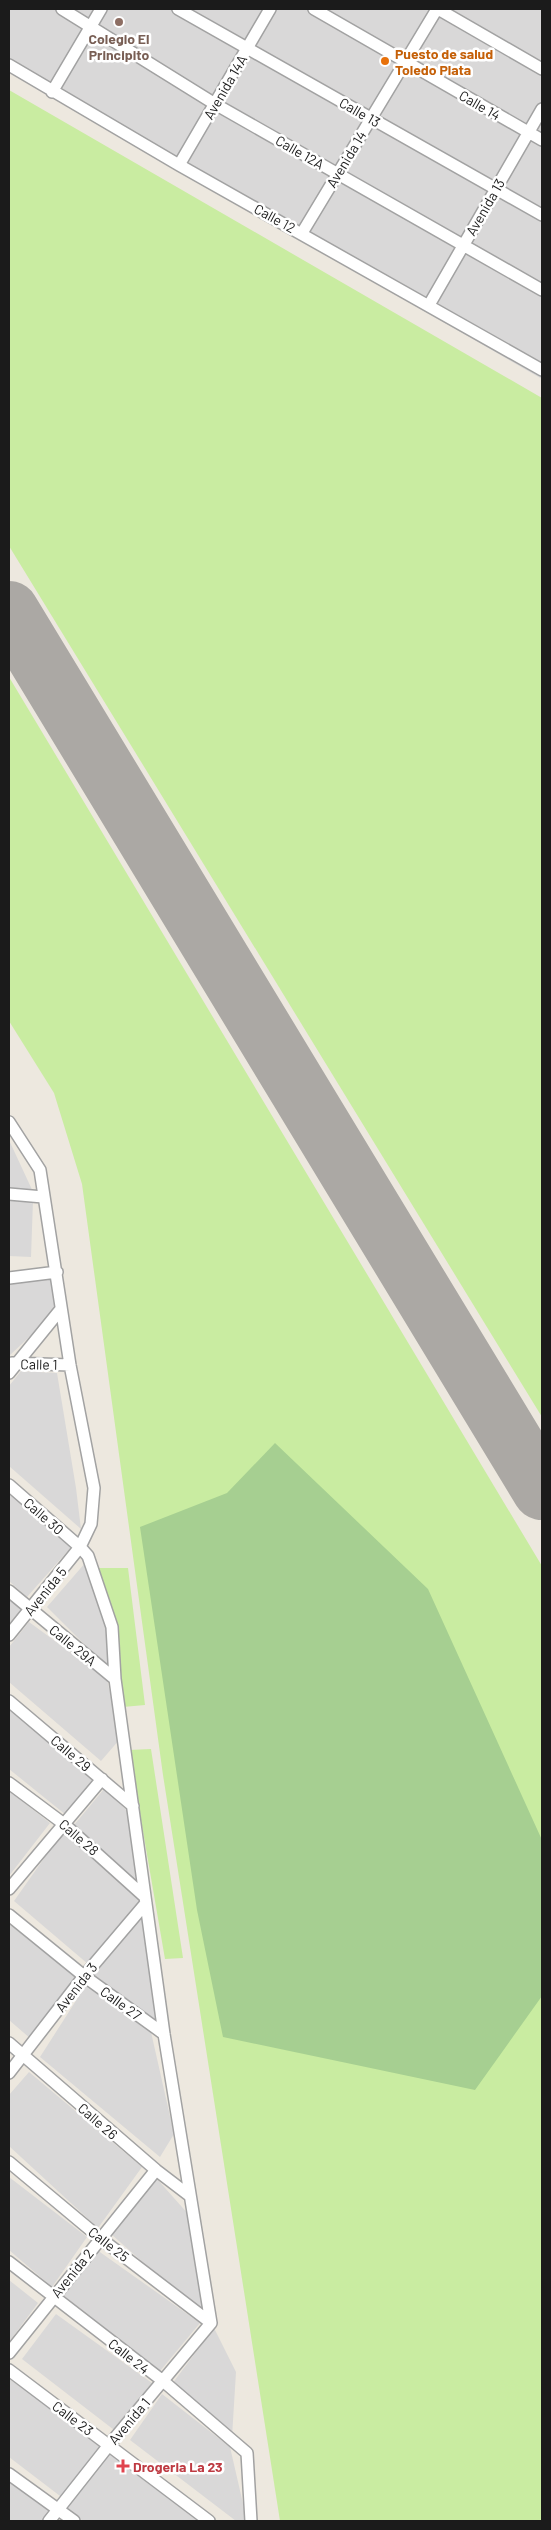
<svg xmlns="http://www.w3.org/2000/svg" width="551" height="2530" font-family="Barlow,sans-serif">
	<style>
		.residential { fill: #d9d8d8 }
		.grass { fill: #c9eca1 }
		.forest { fill: #a6cf91 }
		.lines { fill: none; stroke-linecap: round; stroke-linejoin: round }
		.runway { stroke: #aba8a4; stroke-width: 60 }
		.minor-casing { stroke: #a2a2a2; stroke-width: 14 }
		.minor { stroke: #fff; stroke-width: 11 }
		.education-dot { fill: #8d6e63; stroke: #fff; stroke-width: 2 }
		.food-dot { fill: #e8710a; stroke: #fff; stroke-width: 2 }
		.health-dot { fill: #e0444e; stroke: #fff; stroke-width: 2 }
		.labels { text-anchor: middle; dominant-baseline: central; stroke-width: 5; stroke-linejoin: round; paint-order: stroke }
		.education-label { font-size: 14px; font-weight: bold; fill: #785e54; stroke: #fff }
		.food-label { font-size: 14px; font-weight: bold; fill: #c56008; stroke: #fff; text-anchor: start }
		.street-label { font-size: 14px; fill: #1b1b1b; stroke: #fff }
		.health-label { font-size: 14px; font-weight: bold; fill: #be3a42; stroke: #fff; text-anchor: start }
	</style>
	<rect width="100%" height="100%" fill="#ede8df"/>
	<path class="residential" d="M9 9H542V379L9 72Z
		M9 1140 34 1194 9 1191Z
		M9 1198 33 1200 31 1257 9 1256Z
		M51 1275 58 1310 9 1356V1281Z
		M21 1371 57 1373 76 1488 81 1529 9 1466V1386Z
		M9 1491 73 1545 27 1597 9 1581Z
		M86 1562 111 1645 110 1670 47 1607Z
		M9 1599 21 1609 9 1624Z
		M29 1622 107 1679 120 1739 101 1761 9 1682V1647Z
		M9 1707 98 1779 66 1815 9 1769Z
		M104 1789 132 1815 138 1883 74 1825Z
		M9 1791 50 1823 9 1876Z
		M64 1830 142 1898 88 1964 14 1901Z
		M142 1910 159 2025 89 1976Z
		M9 1924 78 1978 31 2039 9 2020Z
		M88 1982 151 2032 174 2134 160 2157 40 2057Z
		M29 2072 142 2167 98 2228 9 2146V2095Z
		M9 2177 87 2237 52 2287 9 2250Z
		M157 2179 190 2216 207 2306 201 2314 111 2234Z
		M97 2250 200 2323 160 2371 63 2295Z
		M9 2280 38 2303 9 2342Z
		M56 2314 152 2383 118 2433 22 2359Z
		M214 2328 236 2372 232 2437 172 2384Z
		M9 2379 102 2444 64 2499 9 2457Z
		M162 2394 230 2447 247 2521H236L130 2440Z
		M109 2453 200 2521H83L65 2507Z
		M9 2481 53 2511 46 2521H9Z"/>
	<path class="grass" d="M9 90 542 398V1417L9 546Z
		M9 677 542 1566V2521H280L163 1775 82 1184 54 1093 9 1021Z
		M96 1568H128L145 1705 123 1707Z
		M151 1749 183 1958 165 1959 129 1750Z"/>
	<path class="forest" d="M275 1443 428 1589 542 1840V1996L475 2090 223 2037 197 1910 140 1527 227 1493Z"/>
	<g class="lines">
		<path class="runway" d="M9 611 542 1490"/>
		<g class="minor-casing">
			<path id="minor" d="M62 9 215 104 542 290
				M178 9 542 215
				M314 9 542 140
				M438 9 542 69
				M9 65 179 165 542 370
				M52 92 101 9
				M179 165 270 9
				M302 233 437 9
				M429 305 542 109
				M9 1122 40 1170 70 1365 94 1488 91 1524 80 1547 88 1556 112 1627 115 1679 164 2034 211 2323
				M9 1194 43 1197
				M9 1278 57 1272
				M12 1363 70 1365
				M9 1373 61 1309
				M9 1485 80 1547 9 1635
				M9 1591 115 1679
				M9 1701 133 1806
				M9 1783 64 1824 145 1897
				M9 1889 102 1779
				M9 1915 84 1976 164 2034
				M9 2043 156 2170 190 2196
				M9 2073 84 1976 146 1903
				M9 2162 100 2238 211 2323
				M9 2262 163 2381 247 2453 251 2521
				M9 2353 156 2170
				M9 2370 209 2521
				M9 2474 74 2521
				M49 2521 109 2445 211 2323"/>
		</g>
		<use href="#minor" class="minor"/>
	</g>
	<circle class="education-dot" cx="119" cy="22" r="5"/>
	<circle class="food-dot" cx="385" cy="61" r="5"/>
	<path class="health-dot" d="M120.5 2458.5h5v5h5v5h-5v5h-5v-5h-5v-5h5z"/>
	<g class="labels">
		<g class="education-label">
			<text x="119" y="38">Colegio El<tspan x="119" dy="16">Principito</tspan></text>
		</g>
		<g class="food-label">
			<text x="395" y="53">Puesto de salud<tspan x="395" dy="16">Toledo Plata</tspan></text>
		</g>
		<g class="street-label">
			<text transform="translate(225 87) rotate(-60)">Avenida 14A</text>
			<text transform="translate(480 105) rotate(30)">Calle 14</text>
			<text transform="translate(360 112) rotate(30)">Calle 13</text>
			<text transform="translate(300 152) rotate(30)">Calle 12A</text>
			<text transform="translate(346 159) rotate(-59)">Avenida 14</text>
			<text transform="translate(485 207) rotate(-60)">Avenida 13</text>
			<text transform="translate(275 218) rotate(29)">Calle 12</text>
			<text transform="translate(39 1364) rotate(1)">Calle 1</text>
			<text transform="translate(44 1516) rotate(41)">Calle 30</text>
			<text transform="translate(45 1591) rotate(-51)">Avenida 5</text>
			<text transform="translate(73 1645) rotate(39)">Calle 29A</text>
			<text transform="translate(71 1753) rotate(40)">Calle 29</text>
			<text transform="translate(79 1837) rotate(41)">Calle 28</text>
			<text transform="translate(76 1987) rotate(-52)">Avenida 3</text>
			<text transform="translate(121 2003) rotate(36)">Calle 27</text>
			<text transform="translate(98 2121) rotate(41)">Calle 26</text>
			<text transform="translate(109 2244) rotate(38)">Calle 25</text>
			<text transform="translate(72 2273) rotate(-51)">Avenida 2</text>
			<text transform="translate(129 2356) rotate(38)">Calle 24</text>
			<text transform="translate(73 2418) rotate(37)">Calle 23</text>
			<text transform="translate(129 2421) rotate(-50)">Avenida 1</text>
		</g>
		<g class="health-label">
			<text x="133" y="2466">Drogeria La 23</text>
		</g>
	</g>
	<rect width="551" height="2530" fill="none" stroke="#1b1b1b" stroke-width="20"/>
</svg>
